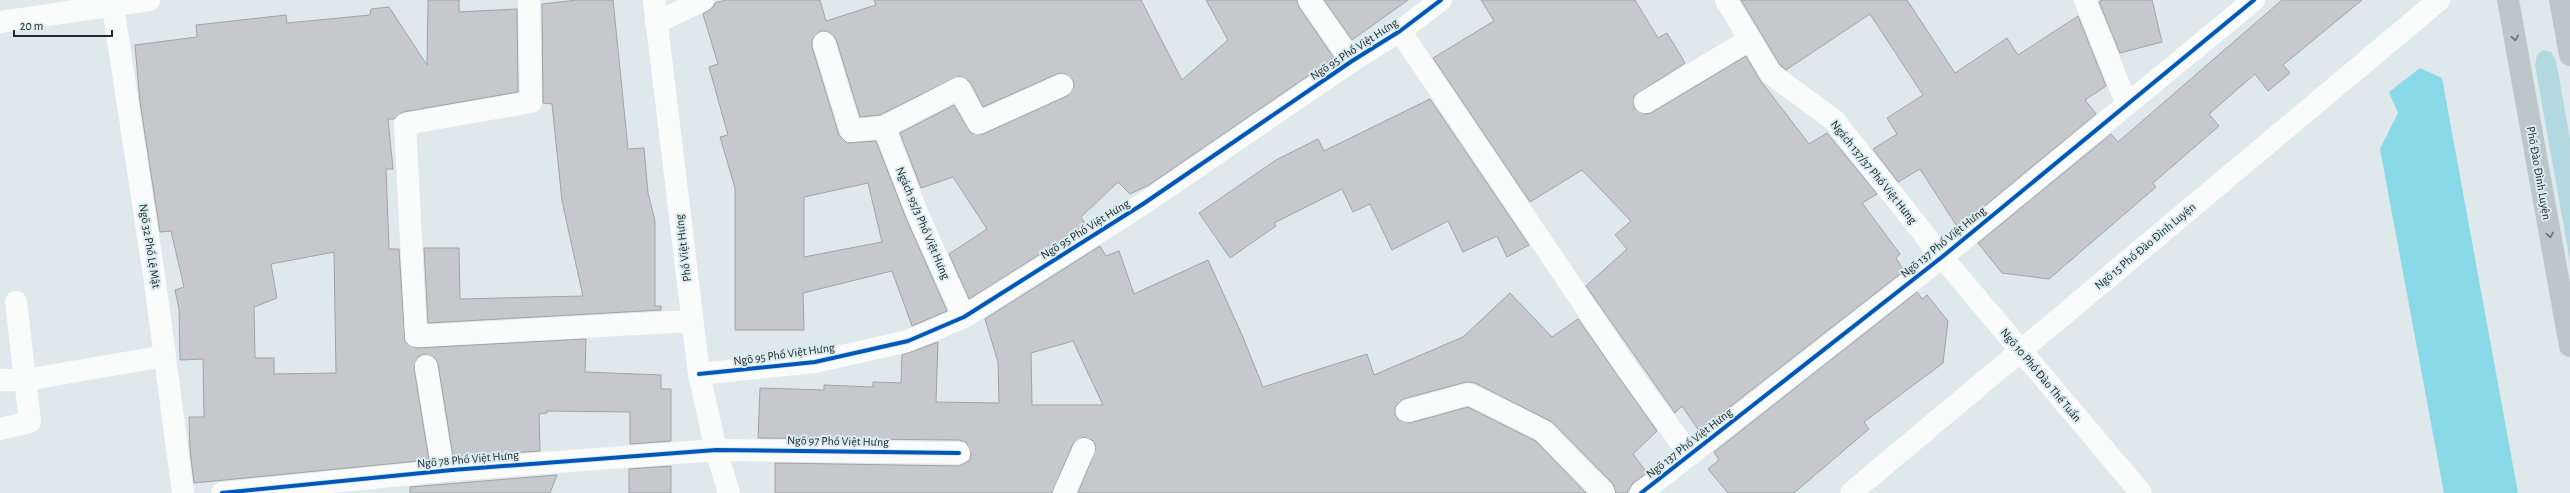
<svg xmlns="http://www.w3.org/2000/svg" width="2570" height="493" font-family="'Alegreya Sans',sans-serif">
	<style>
		.green { fill: #b2d8e0 }
		.water { fill: #8ad9e9 }
		.building { fill: #c7c8cc; stroke: #a0a2a5; fill-rule: evenodd }
		.lines { fill: none; stroke-linecap: round; stroke-linejoin: round }
		.minor { stroke: #fafcfc; stroke-width: 22 }
		.major { stroke: #bdc6c9; stroke-width: 22 }
		.cycleway-casing { stroke: #daecf0; stroke-width: 6 }
		.cycleway { stroke: #0057b8; stroke-width: 4 }
		.oneway { stroke: #687072 }
		.labels { text-anchor: middle; dominant-baseline: central; stroke-width: 4; stroke-linejoin: round; paint-order: stroke }
		.street-label { font-size: 12px; fill: #23292b; stroke: #daecf0 }
	</style>
	<rect width="100%" height="100%" fill="#dfe8eb"/>
	<path class="green" d="M2543 50 2551 52 2556 61 2570 139V261L2535 65 2537 55Z"/>
	<path class="water" d="M2420 68 2442 78 2518 493H2444L2380 149 2398 113 2389 92Z"/>
	<path class="building" d="M428 0H459V12L517 9 518 92 403 112 394 119H388L393 169H386L389 249H399L405 342 417 348 586 339 585 372 661 375V389H671V441L630 444V412L547 411V413L539 414 540 451 453 457 438 364 435 358 424 354 418 357 414 368 429 460 194 483 190 450 189 417H204L203 359 180 360 179 309 175 290 184 287 171 231 160 232 140 102 135 45 197 37 196 25 286 15 287 23 370 15 371 9 389 7 427 65ZM334 252 336 373 274 374V358H255L254 307 277 298 271 264Z
		M577 0H613L628 149 644 148 648 193 655 221V306H661V310L428 323 424 248H459L460 299 583 296 562 201 552 104 543 103 542 4Z
		M725 0H820L826 21 876 5 874 0H1141L1182 80 1228 40 1206 0H1297L1299 7 1334 58 1149 185 1130 194 1118 182 1081 217 1086 225 969 299 949 254 987 229 953 177 921 188 900 133 954 105 971 133 983 134 1067 96 1074 87 1073 80 1064 73 1057 74 983 107 970 82 959 76 880 115 860 117 836 39 827 31H820L812 40V47L839 135 847 143 876 141 906 218 947 311 912 326 892 271 803 293 804 330H735V188L720 137 728 135 709 67 718 64 703 14 713 7 715 3ZM868 183 882 242 804 257V197Z
		M1324 0H1408L1352 40Z
		M1481 0H1635L1658 38 1667 33 1685 63 1634 96V108L1645 114 1651 113 1746 56 1760 80 1809 144 1827 133 1877 194 1862 203 1900 254 1896 258 1904 271 1699 431 1682 406 1675 413 1586 286 1627 249 1615 235 1631 221 1582 170 1530 202 1433 58 1494 21Z
		M1741 0H1907L1955 73 2007 38 2018 55 2078 16 2106 86 2085 100 2096 114 1958 228 1920 169 1898 182 1873 149 1897 134 1887 118 1923 95 1870 14 1786 70 1780 65Z
		M2102 0H2152L2162 42 2120 53 2099 2Z
		M2282 0H2362L2283 65 2290 73 2268 91 2255 74 2209 114 2219 126 2153 183 2156 187 2049 279 2002 273 1978 243 2111 134 2118 142Z
		M1430 99 1529 245 1507 257 1497 236 1463 252 1448 221 1392 250 1370 204 1353 212 1342 189 1274 223 1276 226 1230 258 1199 213 1276 160 1318 139 1324 151Z
		M1100 246 1106 256 1119 251 1134 294 1208 260 1242 335 1263 387 1367 354 1374 375 1463 337 1510 293 1552 337 1578 319 1657 431 1633 454 1647 473 1633 483 1627 493H1616L1613 484 1552 422 1475 383 1466 382 1403 399 1395 407V415L1399 420 1410 423 1468 407 1536 441 1586 493H1078L1096 448 1094 441 1083 437 1073 444 1052 493H775V463L959 466 970 460 971 453 966 442 959 440 758 438 760 388 824 390V385L873 387V382L901 383 902 355 938 342 936 402 999 403 998 362 985 319ZM1073 341 1103 405H1032L1031 353Z
		M1917 292 1922 299 1927 295 1948 321 1943 363 1864 422 1869 429 1794 493H1728L1708 469 1719 460 1714 452Z
		M671 466V493H629V469Z
		M557 475 550 493H410V487Z"/>
	<g class="lines">
		<path class="minor" d="M112 0 155 282 183 493
			M529 0 531 102 405 124 416 336 692 321
			M654 0 699 374 716 450 729 493
			M1309 0 1352 61
			M1726 0 1771 74 1834 120 1942 257 2141 493
			M2085 0 2127 105
			M0 22 149 0
			M656 23 703 0
			M1400 31 1628 370 1690 455
			M824 43 851 131 884 127 959 88 978 123 1062 85
			M1645 102 1749 40
			M884 127 917 213 964 317
			M426 366 443 471
			M699 374 815 362 908 341 964 317 1143 204 1352 61 1400 31 1441 0
			M0 380H25L165 356
			M1407 411 1469 394 1543 431 1604 493
			M0 429 30 422 16 302
			M222 493 452 470 716 450 959 453
			M1064 493 1084 449
			M1641 493 1942 257 2254 0
			M1851 493 2439 0"/>
		<path class="major" d="M2508 0 2570 346
			M2560 0 2570 55"/>
		<g class="cycleway-casing">
			<path id="cycleway" d="M699 374 815 362 908 341 964 317 1143 204 1352 61 1400 31 1441 0
				M222 493 452 470 716 450 959 453
				M1641 493 1942 257 2254 0"/>
		</g>
		<use href="#cycleway" class="cycleway"/>
	</g>
	<defs><path id="oneway-chevron" d="M-2-3.5L2.5 0L-2 3.5" fill="none" stroke-width="1.6" stroke-linecap="round" stroke-linejoin="round"/></defs>
	<g class="oneway">
		<use href="#oneway-chevron" transform="translate(2515 38) rotate(80)"/>
		<use href="#oneway-chevron" transform="translate(2550 235) rotate(80)"/>
	</g>
	<g class="labels">
		<g class="street-label">
			<text transform="translate(1354 49) rotate(-33)">Ngõ 95 Phố Việt Hưng</text>
			<text transform="translate(1874 172) rotate(51)">Ngách 137/37 Phố Việt Hưng</text>
			<text transform="translate(2539 173) rotate(80)">Phố Đào Đình Luyện</text>
			<text transform="translate(923 223) rotate(67)">Ngách 95/3 Phố Việt Hưng</text>
			<text transform="translate(1085 229) rotate(-32)">Ngõ 95 Phố Việt Hưng</text>
			<text transform="translate(1943 242) rotate(-39)">Ngõ 137 Phố Việt Hưng</text>
			<text transform="translate(150 246) rotate(81)">Ngõ 32 Phố Lệ Mật</text>
			<text transform="translate(2145 246) rotate(-40)">Ngõ 15 Phố Đào Đình Luyện</text>
			<text transform="translate(683 248) rotate(-97)">Phố Việt Hưng</text>
			<text transform="translate(784 354) rotate(-8)">Ngõ 95 Phố Việt Hưng</text>
			<text transform="translate(2041 375) rotate(50)">Ngõ 10 Phố Đào Thế Tuấn</text>
			<text transform="translate(838 441) rotate(1)">Ngõ 97 Phố Việt Hưng</text>
			<text transform="translate(1689 443) rotate(-38)">Ngõ 137 Phố Việt Hưng</text>
			<text transform="translate(468 459) rotate(-5)">Ngõ 78 Phố Việt Hưng</text>
		</g>
	</g>
	<path d="M14 30v6h98v-6" fill="none" stroke="#23292b" stroke-width="2"/>
	<text x="20" y="30" font-size="12" fill="#23292b" stroke="#daecf0" stroke-width="3" paint-order="stroke">20 m</text>
</svg>
